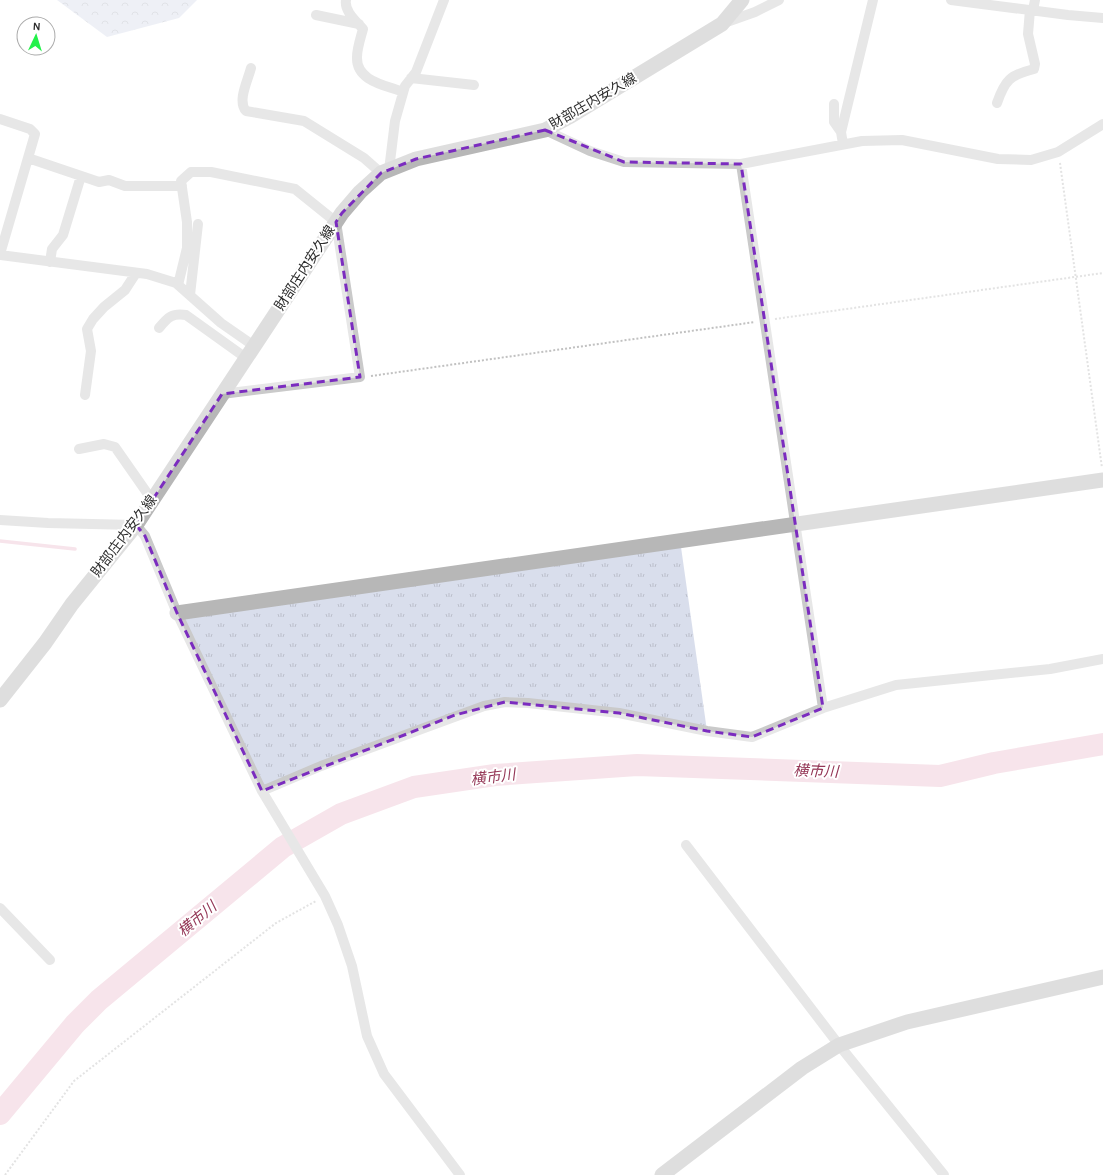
<svg xmlns="http://www.w3.org/2000/svg" width="1103" height="1175" font-family="Karla,'Noto Sans JP',sans-serif">
	<style>
		.forest { fill: url(#forest-crowns) }
		.park { fill: url(#park-tufts) }
		.lines { fill: none; stroke-linecap: round; stroke-linejoin: round }
		.stream { stroke: #edc4d2; stroke-width: 3.5 }
		.river { stroke: #edc4d2; stroke-width: 22 }
		.path { stroke: #c1c1c1; stroke-width: 2; stroke-dasharray: 2 2; stroke-linecap: butt }
		.street { stroke: #cacaca; stroke-width: 10 }
		.secondary { stroke: #b7b7b7; stroke-width: 15 }
		.marked { fill: none; stroke: #7b2cbf; stroke-width: 3; stroke-dasharray: 8 5; stroke-linejoin: round }
		.labels { text-anchor: middle; dominant-baseline: central; stroke-width: 4; stroke-linejoin: round; paint-order: stroke }
		.street-label { font-size: 14px; fill: #2d2d2d; stroke: #fff }
		.water-label { font-size: 15px; font-style: italic; fill: #943656; stroke: #fff }
	</style>
	<defs>
		<pattern id="forest-crowns" width="20" height="18" patternUnits="userSpaceOnUse"><rect width="20" height="18" fill="#d9deec"/><path d="M2 6a3 3 0 1 1 6 0M12 15a3 3 0 1 1 6 0" fill="none" stroke="#bbbfcb"/></pattern>
		<pattern id="park-tufts" width="24" height="20" patternUnits="userSpaceOnUse"><rect width="24" height="20" fill="#d9deec"/><path d="M3 7l-1-3M5 7V3M7 7l1-3M15 17l-1-3M17 17v-4M19 17l1-3" fill="none" stroke="#bbbfcb"/></pattern>
	</defs>
	<rect width="100%" height="100%" fill="#fff"/>
	<path class="forest" d="M57 0H197L179 18 107 37Z"/>
	<path class="park" d="M680 540 707 731 619 713 505 702 262 791 177 613Z"/>
	<g class="lines">
		<path class="stream" d="M0 541 75 549"/>
		<path class="river" d="M0 1114 75 1024 99 1000 283 847 341 814 414 787 495 775 637 765 940 776 994 763 1103 744"/>
		<path class="path" d="M1060 163 1102 468
			M775 319 1103 273
			M371 376 755 322
			M5 1175 74 1081 276 923 316 901"/>
		<path class="street" d="M346 0C344 11 356 21 363 29 361 37 357 48 357 57 356 81 385 85 403 92
			M951 0 1068 15 1103 18
			M1033 10 1035 0
			M316 15 359 24
			M724 23 755 12 779 0
			M251 68C248 80 237 101 246 111L304 121 364 158 381 173
			M411 78 474 85
			M997 103C1005 80 1010 75 1034 69L1035 64 1028 34 1030 10
			M834 104V122L841 132
			M0 119 30 129 35 134 0 254
			M545 130 590 151 624 162 741 164 862 141 902 140 998 159 1031 160 1058 152 1103 124
			M843 144 841 132 873 0
			M28 158 99 182 109 180 125 186H182
			M741 164 823 708
			M389 170 395 121 405 86 416 72 444 0
			M0 255 147 274 176 283 221 323 254 346
			M50 262 52 249 63 235 81 176
			M178 285 187 248V222L181 181 191 172H211L295 189 336 222 360 377 222 394
			M190 295 198 224
			M159 328C168 317 172 313 186 315L246 358
			M85 395 91 351 87 329 93 319 104 307 125 290 136 273
			M79 449 104 444 115 447 152 500
			M0 520 48 523 136 525 145 536 177 613 262 791 325 896 338 925 352 966 367 1036 384 1074 460 1175
			M262 791 321 766 484 706 505 702 528 703 619 713 707 731 752 737 823 708 896 685 1050 669 1103 659
			M686 845 839 1045 944 1175
			M0 908 50 960"/>
		<path class="secondary" d="M177 613 1103 480
			M0 700 45 643 72 604 136 525 342 213 360 192 381 173 416 159 545 130 569 117 722 24 742 0
			M662 1175 802 1068 839 1045 907 1022 1103 977"/>
	</g>
	<path d="M0 0H1103V1175H0ZM545 130 624 162 741 164 823 708 752 737 707 731 619 713 505 702 455 715 262 791 177 613 145 536 136 525 222 394 360 377 336 222 342 213 381 173 416 159Z" fill="#fff" fill-opacity=".55" fill-rule="evenodd"/>
	<path class="marked" d="M545 130 624 162 741 164 823 708 752 737 707 731 619 713 505 702 455 715 262 791 177 613 145 536 136 525 222 394 360 377 336 222 342 213 381 173 416 159Z"/>
	<g class="labels">
		<g class="street-label">
			<text transform="translate(593 101) rotate(-30)">財部庄内安久線</text>
			<text transform="translate(305 268) rotate(-57)">財部庄内安久線</text>
			<text transform="translate(124 536) rotate(-53)">財部庄内安久線</text>
		</g>
		<g class="water-label">
			<text transform="translate(816 771) rotate(2)">横市川</text>
			<text transform="translate(493 777) rotate(-7)">横市川</text>
			<text transform="translate(197 919) rotate(-40)">横市川</text>
		</g>
	</g>
	<g transform="translate(36 36) rotate(4)"><circle r="19" fill="#ffffff" stroke="#ababab"/>
	<path d="M0-3L7 15L0 10L-7 15Z" fill="#23f14a"/>
	<text y="-6" font-size="11" font-weight="bold" text-anchor="middle" fill="#2d2d2d">N</text>
	</g>
</svg>
